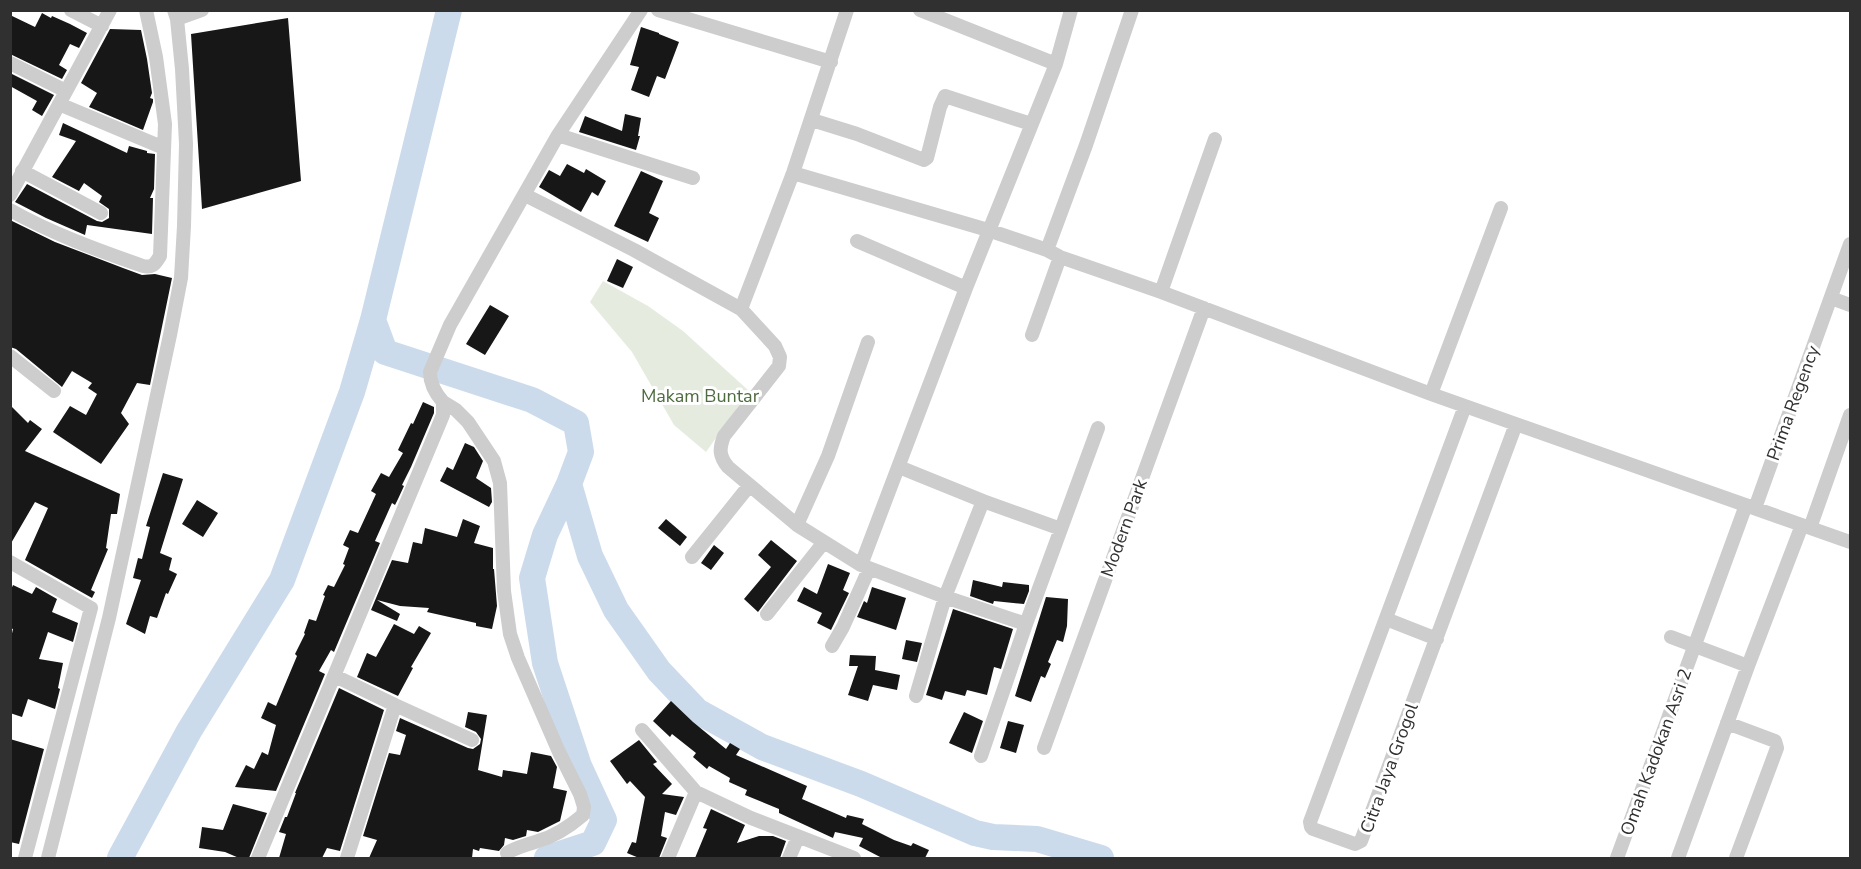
<svg xmlns="http://www.w3.org/2000/svg" width="1861" height="869" font-family="'Nunito Sans',sans-serif">
	<style>
		.green { fill: #e5ecdf }
		.lines { fill: none; stroke-linecap: round; stroke-linejoin: round }
		.river { stroke: #ccdbeb; stroke-width: 26 }
		.building { fill: #171717 }
		.street { stroke: #cdcdcd; stroke-width: 14 }
		.labels { text-anchor: middle; dominant-baseline: central; stroke-width: 6; stroke-linejoin: round; paint-order: stroke }
		.park-label { font-size: 18px; fill: #4e6a3f; stroke: #fff }
		.street-label { font-size: 18px; fill: #303030; stroke: #fff }
	</style>
	<rect width="100%" height="100%" fill="#fff"/>
	<path class="green" d="M603 281 648 306 683 331 749 391 706 452 674 425 632 352 590 302Z"/>
	<g class="lines">
		<path class="river" d="M373 320 385 352 532 400 576 423 581 452 569 484 545 535 532 578 545 663 579 766 604 820 593 843 547 858
			M569 484 590 556 616 610 659 671 697 711 762 747 861 784 975 833 993 837 1037 839 1101 858
			M120 858 189 731 282 580 352 392 373 320 449 10"/>
	</g>
	<path class="building" d="M42 13 51 18 52 16 70 24 87 33 79 48 70 44 59 65 67 70 62 79 10 54V15L35 27Z
		M288 18 301 181 202 209 191 34Z
		M641 27 659 33V34L679 42 665 79 657 76 649 97 631 90 639 67 630 65Z
		M110 29 141 30 147 59 152 93 150 98 153 99V102L143 130 89 107 97 93 81 83Z
		M10 73 54 95 42 116 32 110 37 101 10 86Z
		M625 114 641 118 638 136H640L636 150 579 132 585 116 622 131Z
		M63 123 127 153 129 146 147 151V153L155 154 154 189 150 198H153L152 234 87 225 85 235 46 218 15 202 27 184 97 221 102 222 109 218V209L99 202 102 196 84 183 79 191 52 177 76 141 59 135Z
		M567 164 584 173 586 169 606 181 598 196 592 192 581 212 539 187 549 170 560 176Z
		M641 171 663 181 649 213 659 218 648 242 614 226Z
		M10 220 55 242 123 268 142 275 155 274 172 278 150 385 137 383 121 413 129 424 101 464 53 432 70 406 86 415 97 394 88 388 92 383 72 371 62 387 16 349 10 347Z
		M617 259 633 267 623 288 607 281Z
		M490 305 509 316 485 355 466 344Z
		M423 402 434 407V413L411 467 402 485 404 486 398 499 395 505 392 503 375 541 380 543 334 652 331 650 319 671 325 674 276 791 235 787 246 765 254 769 262 752 268 755 276 725 261 718 268 702 276 706 297 656 295 654 305 634 304 633 309 619 316 621 325 596 323 595 328 585 334 587 345 565 343 564 349 548 343 545 350 530 358 533 376 494 371 491 381 473 389 477 403 453 398 450 411 423 413 424Z
		M10 405 28 423 30 420 42 429 25 451 120 494 117 514H111L106 548 108 549 91 590 95 592 92 598 25 560 48 508 35 502 10 545Z
		M465 443 474 447 483 461 476 478 491 488 492 502 489 507 440 481 447 467 453 470Z
		M163 473 183 479 160 553 172 558 169 570 177 574 168 594 166 593 157 618 150 616 145 634 126 624 141 580 133 578 138 558 142 559 150 527 146 526Z
		M197 500 218 513 203 537 182 524Z
		M463 519 480 526 474 543 493 548V569H494L497 606 492 629 476 626V623L427 612 429 608 400 606 377 600 400 614 397 621 371 610 392 560 408 563 413 542 422 544 425 528 457 537Z
		M666 519 687 537 680 546 658 528Z
		M771 540 797 561 758 612 744 599 771 567 758 555Z
		M714 545 724 553 711 570 701 563Z
		M828 564 850 573 843 590 849 593 831 630 817 623 822 613 797 601 804 587 817 594Z
		M973 580 1002 587 1003 582 1029 585V591L1024 604 994 601 993 604 970 596Z
		M13 585 32 594 36 587 57 599 52 612 78 623 73 642 48 632 39 659 63 663 58 688 60 689 55 709 28 699 22 717 10 713V642L13 629 10 628V592Z
		M872 587 906 598 896 630 857 617 864 601 867 603Z
		M1046 597 1068 599 1067 626 1063 642 1057 640 1048 662 1051 664 1045 678 1041 676 1031 702 1015 696Z
		M953 609 1013 629 1001 669 994 667 987 695 967 690 965 696 945 691 942 700 926 695Z
		M394 624 414 634 419 626 431 633 411 667 413 668 398 696 357 677 367 653 376 657Z
		M906 640 922 643 917 662 902 659Z
		M850 655 876 656 875 670 900 675 897 690 873 685 868 701 848 695 858 666H849Z
		M339 688 384 710 340 851 327 848 322 858H279L286 834 279 832 285 817H287L296 793H295Z
		M671 701 693 722 726 749 730 743 740 749 736 755 807 786 802 799 846 818 847 815 864 819 862 824 894 840 911 846 913 843 929 850 925 858H882L859 846 863 838 835 832 833 838 779 813V809L745 795 747 790 729 782 730 778 709 766 707 769 693 757 696 753 672 734 670 737 653 721Z
		M468 712 487 715 478 770 502 777 503 770 527 774 531 752 551 756 557 767 553 788 567 791 560 821 538 832 527 830 526 836 513 840 505 838 504 845 499 851 480 848 479 851 473 849 472 858H369L377 840 363 836 389 753 400 755 406 735 396 731 400 718 468 748 473 749 480 744 481 739 476 732 465 727Z
		M964 712 983 721 972 753 949 743Z
		M1008 721 1024 725 1016 753 1000 748Z
		M10 739 44 749 19 844 10 842Z
		M639 740 657 762 653 764 672 784 662 794 684 797 676 815 665 812 661 836 667 838 659 858H639L627 853 632 842 636 843 645 797 630 781 627 784 610 761Z
		M233 804 267 813 249 858H239L225 852 199 848 202 827 223 830Z
		M711 809 745 825 737 843 759 836H773L786 841 780 858H695L707 829 703 828Z"/>
	<g class="lines">
		<path class="street" d="M71 10 102 26
			M658 10 831 62
			M920 10 1056 64
			M177 19 202 10
			M10 63 66 91
			M59 104 164 148
			M812 120 857 134 924 160 927 158 940 107 945 96 1031 124
			M558 135 693 178
			M22 171 101 213
			M793 173 988 230 1047 250 1060 257 1161 292 1431 394 1850 542
			M10 195 110 10
			M525 195 634 250 741 309 775 346 780 357 779 366 724 436C719 449 719 456 728 467L797 525 861 565 945 597 1026 624
			M10 210C53 234 97 250 143 266 153 268 155 264 160 256L165 124 156 57 146 10
			M857 241 966 288
			M1047 250 1086 145 1132 10
			M1161 292 1215 139
			M1831 298 1850 305
			M741 309 793 173 847 10
			M1032 335 1060 257
			M10 356 54 391
			M1431 394 1501 208
			M443 402 456 410 468 422 494 461 500 483 504 591 510 634 518 658 559 752 580 794 584 807 583 815C569 827 556 836 538 841 527 845 517 847 507 853
			M1465 406 1310 822 1311 827 1313 829 1355 844 1361 841 1516 424
			M899 467 983 501 1061 529
			M1755 508 1850 244
			M797 525 828 456 868 342
			M1810 528 1850 415
			M692 557 749 486
			M10 562 91 608 25 858
			M861 565 966 288 1056 64 1071 10
			M767 614 824 542
			M1386 619 1437 639
			M1671 637 1748 666
			M832 646 843 627 869 569
			M335 676 395 705 472 740
			M916 696 945 597 983 501
			M1727 723 1775 741 1777 748 1736 858
			M642 730 696 792 751 818 854 858
			M1044 748 1204 308
			M981 756 1026 624 1098 428
			M48 858 109 618 170 335 181 278 184 226 186 144 182 69 177 19 174 10
			M258 858 443 415V402C435 393 430 384 430 372L450 325 558 135 641 10
			M347 858 395 705
			M668 858 696 792
			M789 858 798 837
			M1617 858 1746 505
			M1678 858 1748 666 1802 525"/>
	</g>
	<g class="labels">
		<g class="park-label">
			<text x="700" y="396">Makam Buntar</text>
		</g>
		<g class="street-label">
			<text transform="translate(1793 403) rotate(-70)">Prima Regency</text>
			<text transform="translate(1124 528) rotate(-70)">Modern Park</text>
			<text transform="translate(1656 752) rotate(-70)">Omah Kadokan Asri 2</text>
			<text transform="translate(1389 768) rotate(-70)">Citra Jaya Grogol</text>
		</g>
	</g>
	<rect width="1861" height="869" fill="none" stroke="#303030" stroke-width="24"/>
</svg>
